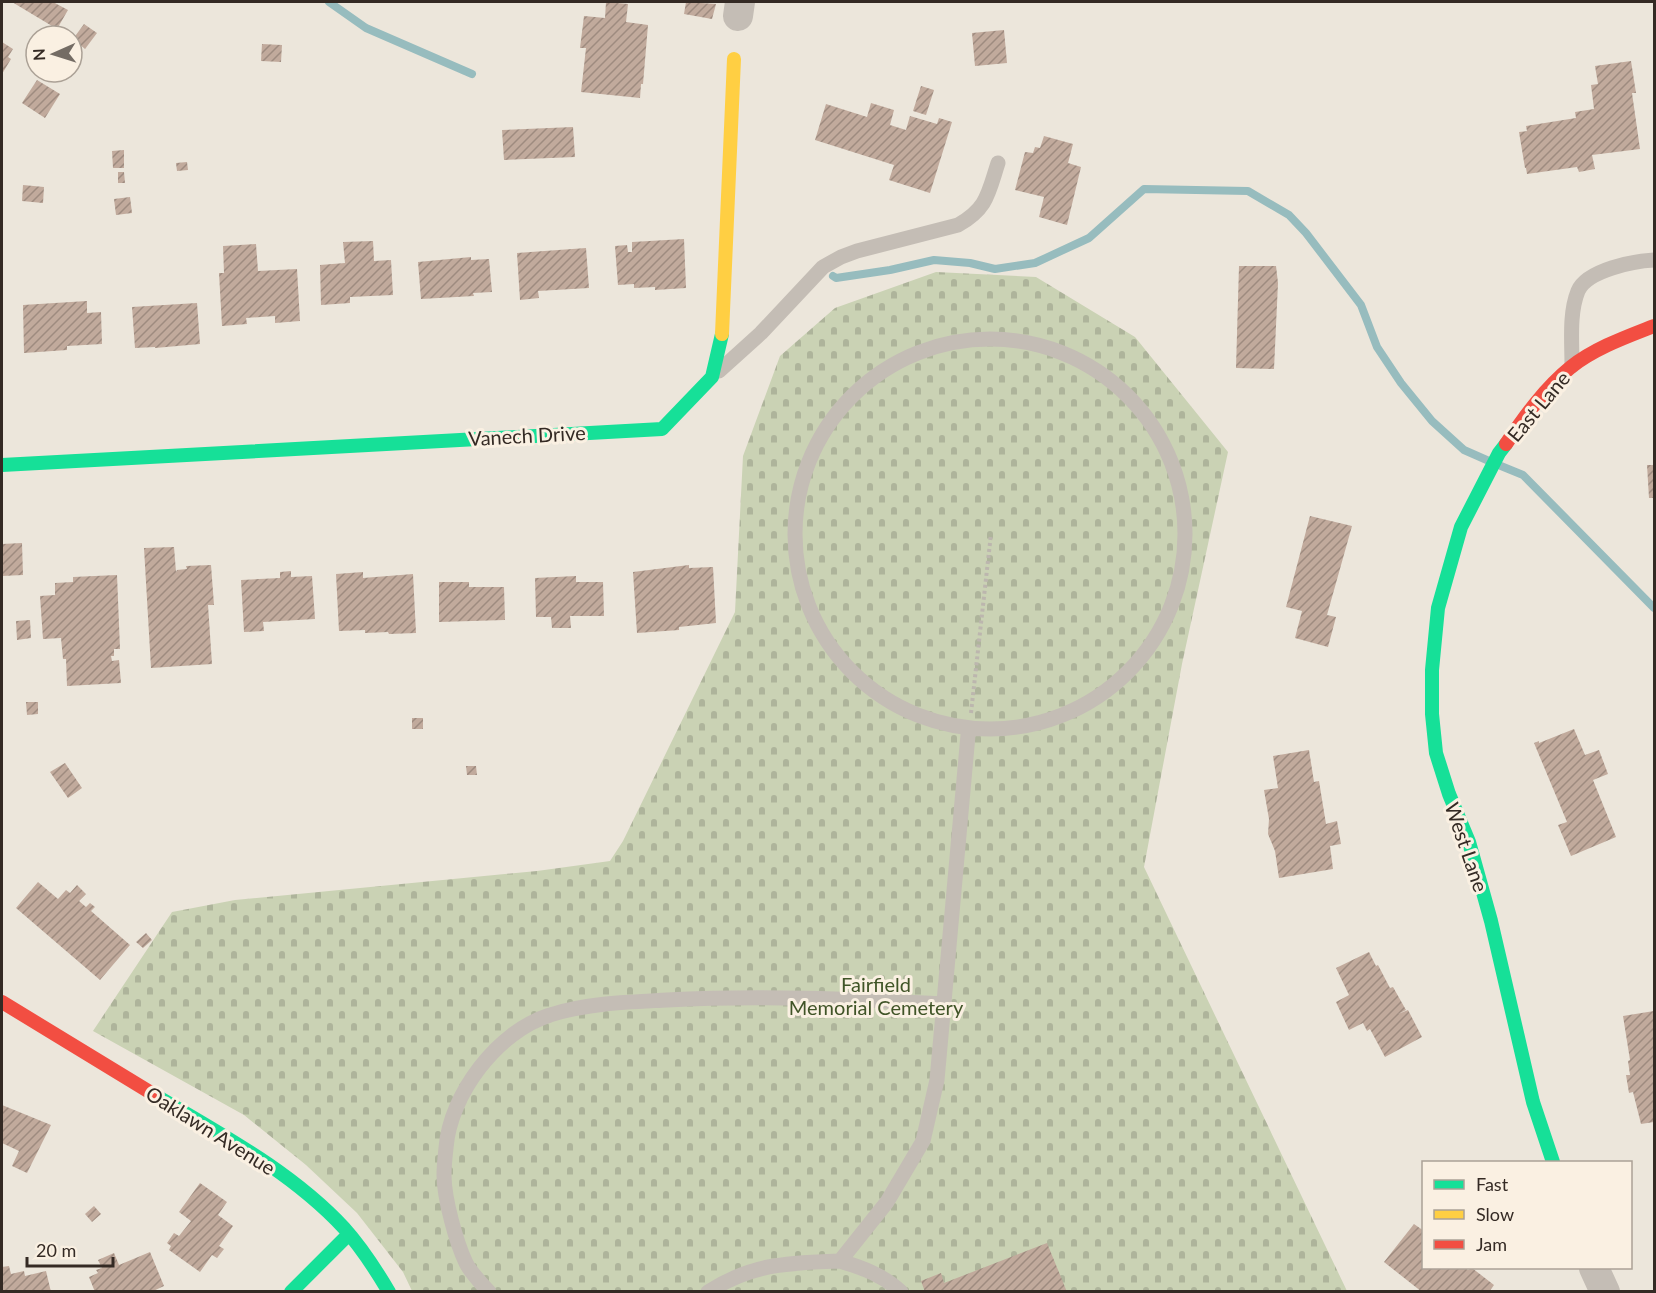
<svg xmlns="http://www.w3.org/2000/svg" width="1656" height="1293" font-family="Lato,sans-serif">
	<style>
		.cemetery { fill: url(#cemetery-stones) }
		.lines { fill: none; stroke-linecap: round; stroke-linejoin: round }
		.stream { stroke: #97bcbe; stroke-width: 8 }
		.building { fill: url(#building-hatch) }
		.path { stroke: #bcb6ae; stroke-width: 4; stroke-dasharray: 3 3; stroke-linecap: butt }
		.lane { stroke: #c4bdb5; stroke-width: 15 }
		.street { stroke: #c4bdb5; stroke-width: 30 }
		.fast { stroke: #16e098; stroke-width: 14 }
		.slow { stroke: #ffcf43; stroke-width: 14 }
		.jam { stroke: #f24e42; stroke-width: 14 }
		.labels { text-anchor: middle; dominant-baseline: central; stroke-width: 6; stroke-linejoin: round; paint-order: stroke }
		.street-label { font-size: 20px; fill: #342a24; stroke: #faf0e2 }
		.park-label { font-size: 20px; fill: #405427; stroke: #faf0e2 }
	</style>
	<defs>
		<pattern id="cemetery-stones" width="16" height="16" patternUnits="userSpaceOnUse" patternTransform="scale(1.5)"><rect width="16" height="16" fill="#cad2b4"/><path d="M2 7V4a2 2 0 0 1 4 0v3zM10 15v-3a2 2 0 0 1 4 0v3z" fill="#aeb49b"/></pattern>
		<pattern id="building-hatch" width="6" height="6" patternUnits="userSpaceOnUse" patternTransform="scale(1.5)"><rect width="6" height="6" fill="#c1aa9c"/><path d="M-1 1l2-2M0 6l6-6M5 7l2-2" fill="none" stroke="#9e8b7f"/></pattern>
	</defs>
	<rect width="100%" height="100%" fill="#ece6db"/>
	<path class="cemetery" d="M936 272 1036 277 1135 337 1228 452 1182 664 1144 867 1347 1291H412L403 1272 357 1213 306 1165 244 1115 93 1031 172 912 235 900 537 871 610 861 623 841 735 612 743 456 780 356 835 308Z"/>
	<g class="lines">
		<path class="stream" d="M329 2 366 28 472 74
			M833 276 836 278 890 270 934 260 970 263 995 269 1035 263 1089 238 1144 189 1248 191 1289 215 1306 233 1361 305 1377 347 1401 383 1432 421 1464 450 1489 461
			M1501 466 1523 475 1654 608"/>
	</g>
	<path class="building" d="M12 2H53L68 10 57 29Z
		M606 2 628 4 626 22 648 25 643 84H641L640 98 581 92 586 48H580L584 16 605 18Z
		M686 2 716 4 712 19 684 14Z
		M84 24 97 33 85 49 73 39Z
		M1004 30 1007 63 975 66 972 33Z
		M2 42 13 49 8 57 11 59 2 74Z
		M262 44 282 45 281 62 261 61Z
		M1631 61 1636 93H1632L1640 149 1592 155 1595 169 1579 172 1577 167 1527 174 1526 168H1525L1519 132 1527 131 1526 126 1576 118 1575 112 1594 109 1591 85 1598 84 1595 66Z
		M37 80 60 94 45 118 22 103Z
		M921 86 934 90 926 115 913 111Z
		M871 103 894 110 890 125 906 130 910 116 937 124 939 118 952 122 930 193 889 180 894 165 815 140 826 104 867 117Z
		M573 127 575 157 504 160 502 130Z
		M1044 136 1073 144 1068 163 1081 167 1067 225 1039 217 1044 197 1015 190 1025 152 1033 153 1035 147 1040 148Z
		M124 150V168H113L112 151Z
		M187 162 188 170 177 171 176 163Z
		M118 172H124L125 183H118Z
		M23 185 44 187 43 203 22 201Z
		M130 197 132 213 116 215 114 199Z
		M684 239 686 288 655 290V287L634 288V284L618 285 615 246 627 245 628 252H632V242Z
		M373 241 374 261 391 260 393 295 350 297V303L321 305 320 265 345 263 343 242Z
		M256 244 258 271 297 269 300 321 275 323V316L246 318 247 324 222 326 219 273H224L223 246Z
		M586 248 589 288 538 291 539 298 520 300 517 253Z
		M471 257V260L489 259 492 292 473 293 474 296 421 299 418 262Z
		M1239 266H1276L1278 283 1274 369 1236 368Z
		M87 301V313L101 312 102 344 67 346V350L24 353 23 305Z
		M197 303 200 344 155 348V347L135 348 132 307Z
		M1647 465H1654V498H1649Z
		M1310 516 1352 526 1327 615 1336 617 1328 647 1295 638 1302 611 1286 607Z
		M22 543 23 575 2 576V544Z
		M174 547 176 572 177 570 187 569 186 566 211 565 214 605H208L212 664 151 668 144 548Z
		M689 565V568L713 567 716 623 679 627V630L637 633 633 572Z
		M291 571V577L312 576 315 619 263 622 264 631 244 632 241 580 280 578V572Z
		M363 572V578L413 574 416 633 389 634 388 632 365 633V630L339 631 336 574Z
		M117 575 120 649H114V656H111L112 661 119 660 121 683 67 686 66 659H63L61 638 43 639 40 596 55 595V583L73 582V577Z
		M576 576V582H603L604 616H570L571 628H552L551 617H536L535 578Z
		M439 582H469V587H504L505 620 439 622Z
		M30 620 31 638 17 640 16 621Z
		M26 702H38V714L27 715Z
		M412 718H423V729H412Z
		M1574 729 1585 755 1599 750 1608 774 1593 780 1616 837 1571 856 1558 825 1567 822 1534 743 1539 741V743Z
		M1309 750 1314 782 1319 781 1326 824 1337 821 1341 844 1330 846 1333 869 1279 878 1275 851 1268 834 1269 819 1264 790 1278 788 1273 756Z
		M65 763 82 788 68 798 50 772Z
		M466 766H476L477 775H467Z
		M38 882 58 899 66 890 70 893 77 885 86 894 79 901 86 907 90 903 95 907 91 911 130 945 100 980 16 908Z
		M146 933 152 940 143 948 136 942Z
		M1369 952 1376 966 1378 965 1390 988 1393 987 1406 1010 1398 1014 1408 1010 1422 1037 1385 1057 1370 1029 1367 1031 1363 1023 1349 1030 1336 1002 1349 995 1336 968Z
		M1654 1011V1122L1641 1124 1633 1092 1629 1093 1626 1075H1630L1628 1061 1630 1060 1623 1016Z
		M2 1105 51 1125 27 1173 12 1166 19 1151 2 1143Z
		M200 1183 227 1202 218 1215 233 1226 219 1246 224 1249 217 1258 212 1255 200 1272 169 1250 171 1246 167 1243 174 1233 179 1236 191 1221 179 1212Z
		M94 1206 101 1214 92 1222 85 1214Z
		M1414 1224 1424 1231V1268H1465L1468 1270 1472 1268 1494 1285 1489 1292H1422L1384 1262Z
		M1047 1243 1067 1292H925L921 1281 941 1273 944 1283Z
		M150 1252 164 1286 151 1292H95L89 1277 98 1273 96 1270 102 1268 98 1260 114 1253 119 1265Z
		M9 1266 11 1274 24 1271 25 1276 46 1271 51 1292H2V1267Z"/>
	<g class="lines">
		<path class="path" d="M971 713 991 534"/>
		<path class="lane" d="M795 534a195 195 0 1 1 390 0a195 195 0 1 1-390 0Z
			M1572 366C1572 342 1569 313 1578 291 1587 270 1634 261 1654 260
			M719 371 761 333 823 267 841 257 857 251 958 225C987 209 988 194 998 163
			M840 1261C863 1268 883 1275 901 1292
			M489 1292C481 1283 471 1273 466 1263 456 1242 444 1198 444 1175 444 1166 445 1157 446 1148 450 1094 498 1031 550 1015 586 1003 630 1002 667 1000 760 995 852 999 945 1004
			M708 1292C753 1263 789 1263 840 1261L887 1202 923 1141 937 1080 968 735"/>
		<path class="street" d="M738 16 740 2
			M1594 1268 1605 1292"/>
		<path class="fast" d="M1506 444 1499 453 1461 527 1438 608 1432 670V714L1436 753 1449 794 1469 842 1491 921 1533 1102 1553 1162
			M2 465 662 429 712 377 722 334
			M153 1094C220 1134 291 1171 344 1228 362 1248 376 1270 389 1292
			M291 1292 349 1234"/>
		<path class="slow" d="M722 334 734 59"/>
		<path class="jam" d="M1506 444C1525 416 1545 388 1571 367 1595 348 1626 337 1654 326
			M2 1002 153 1094"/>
	</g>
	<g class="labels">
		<g class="street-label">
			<text transform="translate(1538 406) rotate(-50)">East Lane</text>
			<text transform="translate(527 435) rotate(-3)">Vanech Drive</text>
			<text transform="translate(1467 847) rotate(71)">West Lane</text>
			<text transform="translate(211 1130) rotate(32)">Oaklawn Avenue</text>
		</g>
		<g class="park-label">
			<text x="876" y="984">Fairfield<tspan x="876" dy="23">Memorial Cemetery</tspan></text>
		</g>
	</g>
	<rect width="1656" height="1293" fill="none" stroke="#342a24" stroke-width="6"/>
	<rect x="1422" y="1161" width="210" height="108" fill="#faf0e2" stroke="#aba196" stroke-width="1.5"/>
	<rect x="1434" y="1180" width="30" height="9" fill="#16e098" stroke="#aba196" stroke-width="1.5"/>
	<text x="1476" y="1191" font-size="18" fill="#342a24">Fast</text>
	<rect x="1434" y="1210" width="30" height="9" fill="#ffcf43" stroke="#aba196" stroke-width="1.5"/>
	<text x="1476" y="1221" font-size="18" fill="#342a24">Slow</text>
	<rect x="1434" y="1240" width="30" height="9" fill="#f24e42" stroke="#aba196" stroke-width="1.5"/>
	<text x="1476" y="1251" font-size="18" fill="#342a24">Jam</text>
	<g transform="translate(54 54) rotate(267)"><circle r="28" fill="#faf0e2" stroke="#aba196" stroke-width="1.5"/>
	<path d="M0-4.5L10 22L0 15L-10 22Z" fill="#746c64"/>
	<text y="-9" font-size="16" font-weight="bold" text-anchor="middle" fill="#342a24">N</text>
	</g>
	<path d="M27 1257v9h86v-9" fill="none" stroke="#342a24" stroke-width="3"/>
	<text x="36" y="1257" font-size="18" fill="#342a24" stroke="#faf0e2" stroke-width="4.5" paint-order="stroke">20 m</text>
</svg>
